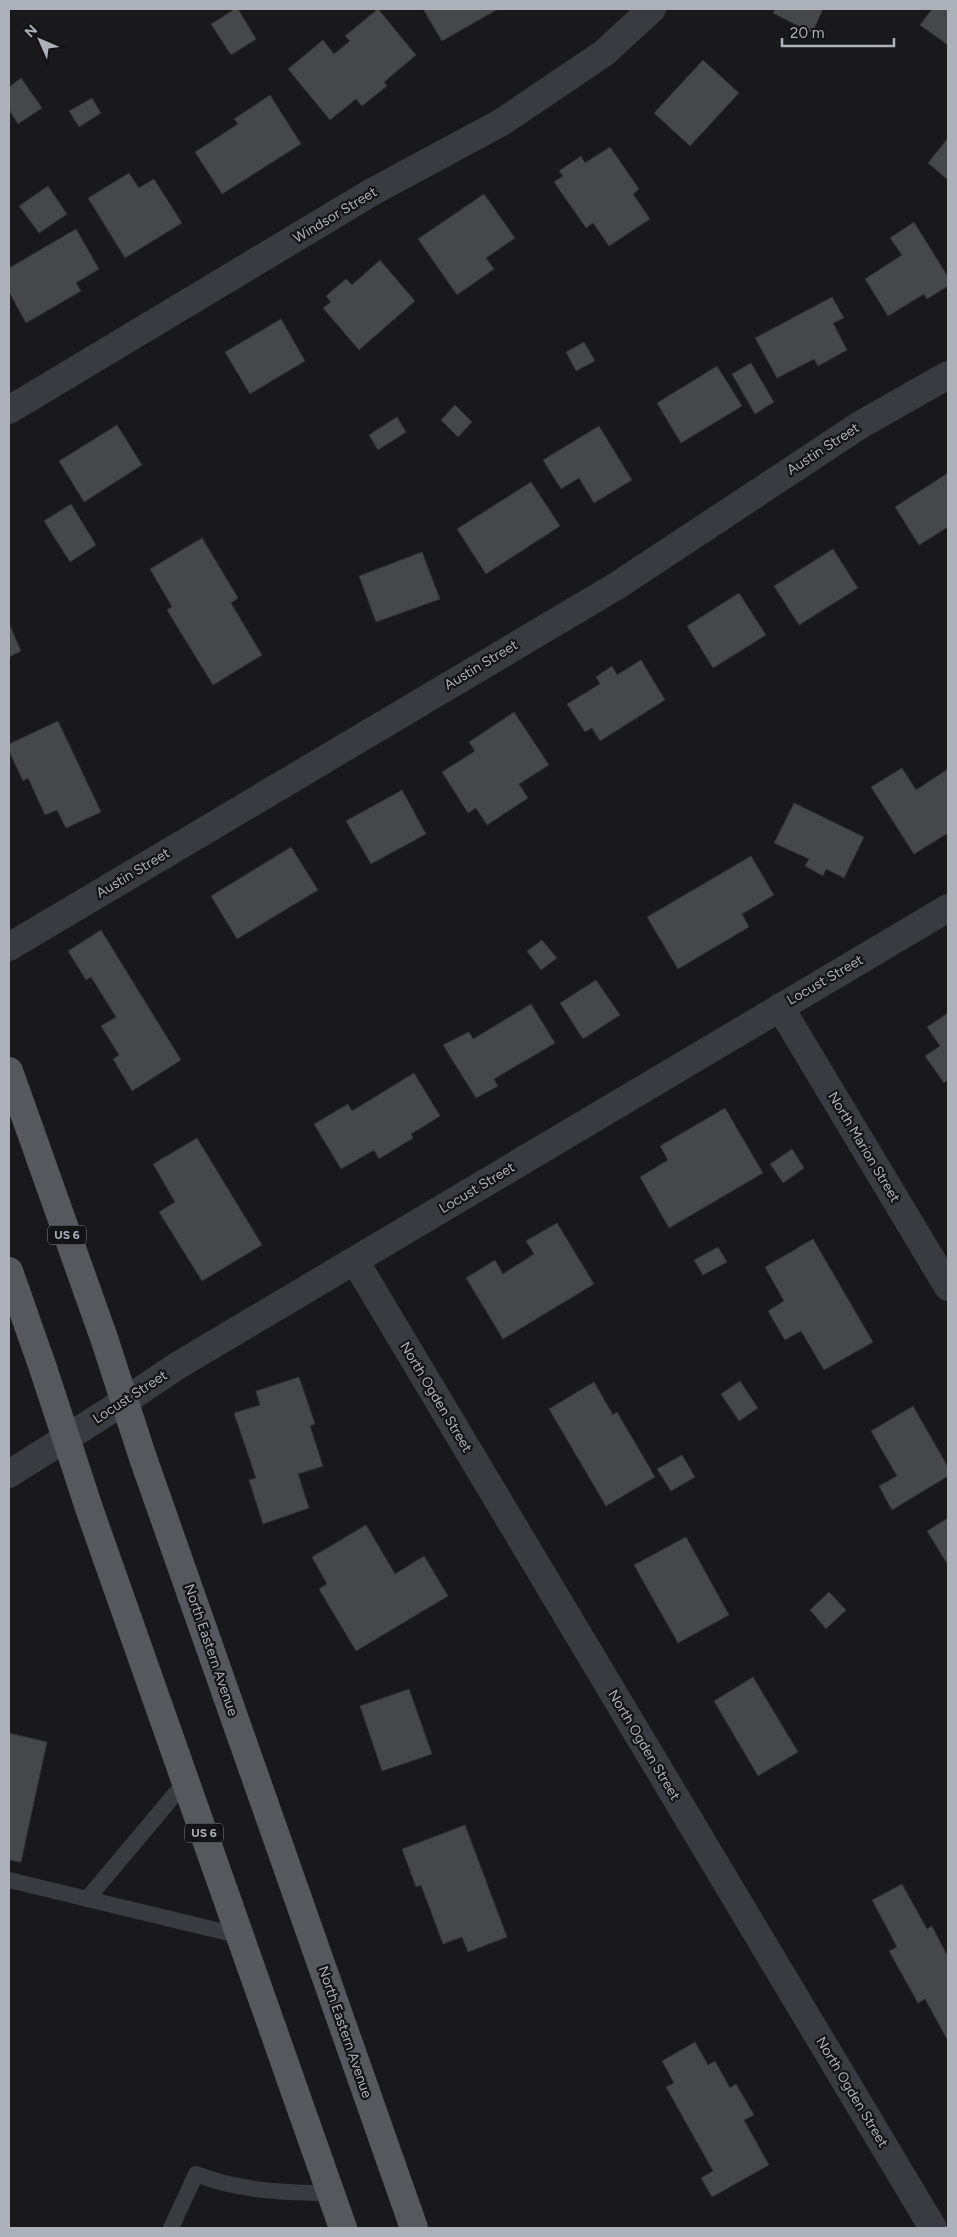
<svg xmlns="http://www.w3.org/2000/svg" width="957" height="2237" font-family="Figtree,sans-serif">
	<style>
		.building { fill: #46474b; stroke: #333337 }
		.lines { fill: none; stroke-linecap: round; stroke-linejoin: round }
		.service { stroke: #3a3b40; stroke-width: 16 }
		.minor { stroke: #3a3b40; stroke-width: 28 }
		.tertiary { stroke: #3a3b40; stroke-width: 28 }
		.primary { stroke: #56585e; stroke-width: 28 }
		.labels { text-anchor: middle; dominant-baseline: central; stroke-width: 4.5; stroke-linejoin: round; paint-order: stroke }
		.shield { fill: #141416; stroke: #7e8289; stroke-width: 1 }
		.shield-label { font-size: 12px; font-weight: bold; fill: #acb1ba }
		.street-label { font-size: 14px; fill: #acb1ba; stroke: #141416 }
	</style>
	<rect width="100%" height="100%" fill="#19191b"/>
	<path class="building" d="M235 9H238L256 39 231 55 211 24Z
		M378 9 416 55 384 82 387 86 362 106 356 99 330 120 288 69 323 40 334 54 350 41 345 36Z
		M423 9H498L442 41Z
		M775 9H823L812 33 773 13Z
		M932 9H948V45L920 25Z
		M703 60 739 93 690 146 654 113Z
		M21 78 42 108 18 124 9 110V87Z
		M270 95 301 144 222 194 195 152 238 124 234 119Z
		M92 98 101 113 79 127 69 111Z
		M948 138V180L928 163Z
		M610 147 639 189 633 194 650 219 609 246 593 223 586 228 554 182 563 176 559 171 581 156 585 163Z
		M129 173 139 188 154 179 182 223 125 258 88 198Z
		M48 186 67 214 39 233 19 206Z
		M484 194 515 238 486 258 494 269 457 295 418 239Z
		M914 222 948 277V286L927 299 924 294 888 316 865 279 902 255 890 238Z
		M76 229 99 269 76 283 81 291 26 323 9 292V268Z
		M380 260 415 301 359 350 323 308 331 302 326 296 346 279 352 285Z
		M832 297 844 318 833 323 847 350 818 366 814 359 777 378 755 338Z
		M281 319 305 361 250 394 225 352Z
		M584 342 595 361 576 371 566 352Z
		M751 363 774 402 755 414 732 374Z
		M717 366 742 406 681 443 657 403Z
		M455 405 472 422 458 437 441 420Z
		M397 417 406 432 378 450 369 435Z
		M117 425 142 465 84 502 59 461Z
		M599 426 632 480 594 503 579 478 561 489 543 460Z
		M948 473V527L919 545 895 507Z
		M531 482 560 526 486 574 457 529Z
		M71 504 96 545 70 562 44 521Z
		M202 538 238 598 231 603 262 655 213 685 167 610 172 607 150 569Z
		M833 549 858 588 799 625 774 586Z
		M422 552 440 599 376 622 359 576Z
		M739 593 766 635 713 668 687 626Z
		M9 623 21 651 9 657Z
		M641 660 665 700 600 741 592 728 585 732 567 704 600 684 596 677 612 666 617 675Z
		M514 712 549 765 519 784 528 798 487 825 476 808 468 813 442 772 475 751 469 742Z
		M58 721 101 812 66 828 57 810 45 815 28 778 23 781 9 751V744Z
		M902 768 916 790 948 769V833L914 854 871 787Z
		M402 790 426 834 371 864 346 821Z
		M794 803 864 837 844 878 826 869 823 876 805 866 809 859 774 843Z
		M291 847 318 890 237 939 211 896Z
		M751 856 774 895 742 914 749 927 678 969 647 917Z
		M101 930 181 1060 132 1091 113 1059 119 1055 101 1026 116 1017 91 977 86 980 68 951Z
		M542 940 557 958 541 970 527 951Z
		M596 980 620 1015 583 1039 560 1003Z
		M531 1004 555 1043 494 1079 498 1086 476 1098 443 1045 469 1032 473 1039Z
		M948 1013V1080L944 1083 925 1056 940 1046 927 1027Z
		M414 1073 440 1116 411 1134 413 1138 379 1159 374 1150 341 1169 314 1124 348 1104 352 1111Z
		M725 1108 763 1173 669 1228 640 1177 668 1160 660 1146Z
		M197 1138 262 1245 202 1281 159 1212 175 1202 153 1164Z
		M792 1149 804 1168 783 1183 770 1164Z
		M557 1223 594 1284 503 1339 466 1278 495 1260 503 1274 534 1254 526 1241Z
		M813 1239 873 1342 824 1370 801 1331 785 1340 768 1311 784 1301 765 1267Z
		M718 1247 727 1262 703 1275 694 1260Z
		M299 1377 315 1424 310 1426 323 1466 298 1474 309 1508 263 1524 249 1480 256 1478 234 1413 260 1405 256 1391Z
		M740 1381 758 1408 739 1421 721 1394Z
		M594 1382 613 1415 617 1412 655 1477 606 1506 549 1409Z
		M913 1406 948 1467V1476L892 1510 879 1486 897 1476 871 1431Z
		M682 1455 695 1477 671 1491 657 1469Z
		M948 1518V1565L927 1531Z
		M366 1525 395 1574 424 1556 448 1596 356 1651 319 1589 327 1584 312 1557Z
		M686 1537 729 1615 678 1643 634 1565Z
		M829 1592 846 1610 826 1629 810 1610Z
		M753 1677 798 1752 758 1776 714 1701Z
		M409 1689 432 1754 382 1771 360 1706Z
		M9 1733 47 1742 21 1862 9 1860Z
		M465 1825 507 1937 468 1952 462 1937 443 1944 421 1885 416 1887 402 1849Z
		M902 1884 927 1929 932 1926 948 1957V2041L925 1999 918 2003 889 1951 897 1947 872 1900Z
		M695 2042 708 2065 715 2061 730 2088 736 2084 754 2115 744 2120 769 2165 712 2197 701 2178 713 2171 666 2087 674 2083 662 2061Z"/>
	<g class="lines">
		<path class="service" d="M9 1880 241 1936
			M87 1899 186 1781
			M171 2228 196 2174C239 2191 285 2193 331 2193"/>
		<path class="minor" d="M9 410 372 192 502 122 604 53 652 9
			M9 947 618 585 860 425 948 375
			M780 1007 948 1287
			M355 1261 933 2228
			M125 1401 177 1366 948 908"/>
		<path class="tertiary" d="M9 1474 125 1401"/>
		<path class="primary" d="M9 1071 104 1338 143 1458 414 2228
			M9 1271 43 1368 90 1511 343 2228"/>
	</g>
	<g class="labels">
		<g class="shield">
			<rect x="48" y="1225.5" width="38" height="19" rx="4"/>
			<rect x="185" y="1823.5" width="38" height="19" rx="4"/>
		</g>
		<g class="shield-label">
			<text x="67" y="1235">US 6</text>
			<text x="204" y="1833">US 6</text>
		</g>
		<g class="street-label">
			<text transform="translate(335 215) rotate(-31)">Windsor Street</text>
			<text transform="translate(823 449) rotate(-33)">Austin Street</text>
			<text transform="translate(481 665) rotate(-31)">Austin Street</text>
			<text transform="translate(133 873) rotate(-31)">Austin Street</text>
			<text transform="translate(825 980) rotate(-30)">Locust Street</text>
			<text transform="translate(864 1147) rotate(59)">North Marion Street</text>
			<text transform="translate(477 1188) rotate(-31)">Locust Street</text>
			<text transform="translate(130 1397) rotate(-33)">Locust Street</text>
			<text transform="translate(436 1397) rotate(59)">North Ogden Street</text>
			<text transform="translate(211 1650) rotate(71)">North Eastern Avenue</text>
			<text transform="translate(644 1745) rotate(59)">North Ogden Street</text>
			<text transform="translate(345 2032) rotate(71)">North Eastern Avenue</text>
			<text transform="translate(852 2092) rotate(59)">North Ogden Street</text>
		</g>
	</g>
	<rect width="957" height="2237" fill="none" stroke="#acb1ba" stroke-width="20"/>
	<g transform="translate(40 40) rotate(315)" stroke="#141416" stroke-width="4" paint-order="stroke">
	<path d="M0-4L9 19L0 12L-9 19Z" fill="#acb1ba"/>
	<text y="-8" font-size="14" font-weight="bold" text-anchor="middle" fill="#acb1ba">N</text>
	</g>
	<path d="M782 38v8h112v-8" fill="none" stroke="#acb1ba" stroke-width="2.5"/>
	<text x="790" y="38" font-size="15" fill="#acb1ba" stroke="#141416" stroke-width="4" paint-order="stroke">20 m</text>
</svg>
